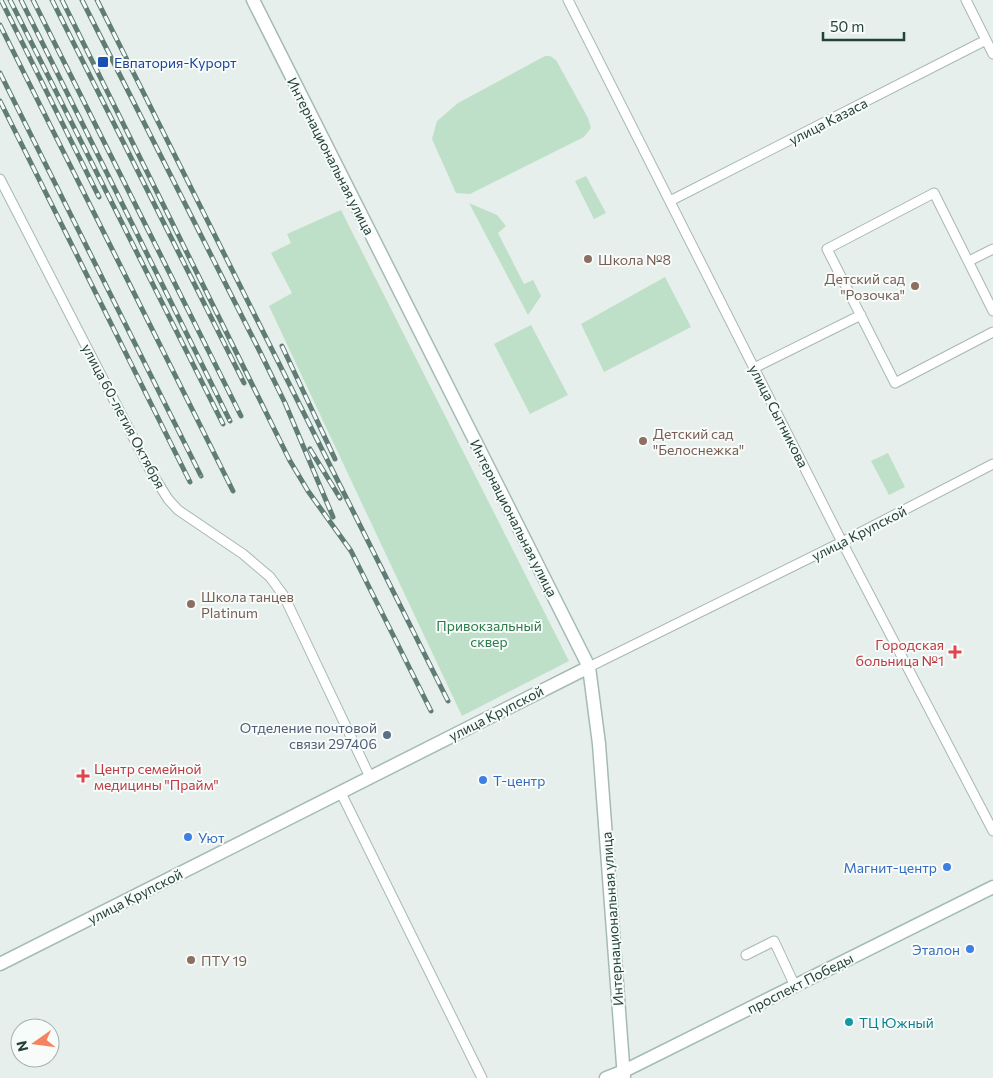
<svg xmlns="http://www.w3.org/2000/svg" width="993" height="1078" font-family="Commissioner,sans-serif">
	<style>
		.green { fill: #bfe0c8 }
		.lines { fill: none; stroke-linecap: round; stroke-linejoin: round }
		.street-casing { stroke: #a8b8b2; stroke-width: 11 }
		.secondary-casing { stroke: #a4bbb3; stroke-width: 15 }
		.street { stroke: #fff; stroke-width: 9 }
		.secondary { stroke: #fff; stroke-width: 12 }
		.rail-casing { stroke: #5f7d75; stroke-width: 5 }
		.rail { stroke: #f7fbf9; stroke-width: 3; stroke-dasharray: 9; stroke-linecap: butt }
		.transit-dot { fill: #1a4fb4; stroke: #f7fbf9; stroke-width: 2 }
		.education-dot { fill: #8d6e63; stroke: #f7fbf9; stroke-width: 2 }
		.health-dot { fill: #e0444e; stroke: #f7fbf9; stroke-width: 2 }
		.service-dot { fill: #5c6f8a; stroke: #f7fbf9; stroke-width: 2 }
		.shop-dot { fill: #3f7fe0; stroke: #f7fbf9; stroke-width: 2 }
		.culture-dot { fill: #0f9aa8; stroke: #f7fbf9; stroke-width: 2 }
		.labels { text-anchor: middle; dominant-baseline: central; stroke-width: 4; stroke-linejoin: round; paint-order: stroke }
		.transit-label { font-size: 14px; fill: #164399; stroke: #f7fbf9; text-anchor: start }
		.street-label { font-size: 14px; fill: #24423a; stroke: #f7fbf9 }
		.education-label { font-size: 14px; fill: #785e54; stroke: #f7fbf9; text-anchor: start }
		.park-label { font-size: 14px; fill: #2d7a4b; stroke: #f7fbf9 }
		.health-label { font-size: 14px; fill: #be3a42; stroke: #f7fbf9; text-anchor: end }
		.service-label { font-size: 14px; fill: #4e5e75; stroke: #f7fbf9; text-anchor: end }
		.shop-label { font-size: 14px; fill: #366cbe; stroke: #f7fbf9; text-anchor: start }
		.culture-label { font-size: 14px; fill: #0d838f; stroke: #f7fbf9; text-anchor: start }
	</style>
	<rect width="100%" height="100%" fill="#e6efeb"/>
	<path class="green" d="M545 56H550L556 60 588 118 591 128 584 137 470 194 456 193 432 139 437 121 458 103Z
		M586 176 606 213 594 219 575 181Z
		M469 203 497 215 506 226 498 233 524 284 533 280 541 296 528 315Z
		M341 210 569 661 462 716 269 306 292 293 271 253 291 243 287 234Z
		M665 277 691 327 604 372 581 324Z
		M531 325 568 395 530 414 494 344Z
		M888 453 905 487 889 495 871 461Z"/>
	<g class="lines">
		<g class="street-casing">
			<path id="street" d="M568 0 842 542 993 831
				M966 0 993 54
				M0 179 150 470 168 499 178 510 243 554 270 577 284 596 370 777
				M670 201 986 40
				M969 261 993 249
				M993 311 934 193 827 249 895 383 993 332
				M754 368 861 315
				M589 667 842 542 993 464
				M340 791 482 1078
				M746 955 774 941 795 986"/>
		</g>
		<g class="secondary-casing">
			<path id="secondary" d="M253 0 589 667 599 744 624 1078
				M0 964 589 667
				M606 1078 624 1071 993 887"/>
		</g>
		<use href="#street" class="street"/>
		<use href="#secondary" class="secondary"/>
		<g class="rail-casing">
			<path id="rail" d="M1 0 99 197
				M10 0 223 424
				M21 0 230 421
				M33 0 241 416
				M52 0 244 383
				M62 0 290 461 308 491 351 551 431 711
				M82 0 261 354 285 403 333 517
				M97 0 448 701
				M0 25 233 491
				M0 73 201 476
				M0 101 190 482
				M282 346 335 459
				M310 449 340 498"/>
		</g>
		<use href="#rail" class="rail"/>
	</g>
	<rect class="transit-dot" x="97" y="56" width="12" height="12" rx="2.5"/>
	<g class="education-dot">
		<circle cx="588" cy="259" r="5"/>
		<circle cx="915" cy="286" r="5"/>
		<circle cx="643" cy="441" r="5"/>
		<circle cx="191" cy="604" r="5"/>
		<circle cx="191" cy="960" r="5"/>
	</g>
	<g class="health-dot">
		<path d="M952.5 644.5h5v5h5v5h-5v5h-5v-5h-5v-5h5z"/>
		<path d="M80.5 768.5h5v5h5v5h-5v5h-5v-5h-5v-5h5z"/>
	</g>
	<circle class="service-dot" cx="387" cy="735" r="5"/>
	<g class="shop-dot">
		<circle cx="483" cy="780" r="5"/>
		<circle cx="188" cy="837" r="5"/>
		<circle cx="947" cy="867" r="5"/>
		<circle cx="970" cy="949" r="5"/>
	</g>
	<circle class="culture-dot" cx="849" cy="1022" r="5"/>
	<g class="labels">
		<g class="transit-label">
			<text x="114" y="62">Евпатория-Курорт</text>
		</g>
		<g class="street-label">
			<text transform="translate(828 121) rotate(-27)">улица Казаса</text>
			<text transform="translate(331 156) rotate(63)">Интернациональная улица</text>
			<text transform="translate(124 416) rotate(62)">улица 60-летия Октября</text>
			<text transform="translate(779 416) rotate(63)">улица Сытникова</text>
			<text transform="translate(514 518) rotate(63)">Интернациональная улица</text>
			<text transform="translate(859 533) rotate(-27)">улица Крупской</text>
			<text transform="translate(496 713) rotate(-27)">улица Крупской</text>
			<text transform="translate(135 896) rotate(-27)">улица Крупской</text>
			<text transform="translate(612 919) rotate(-94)">Интернациональная улица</text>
			<text transform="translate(800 983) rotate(-27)">проспект Победы</text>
		</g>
		<g class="education-label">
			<text x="598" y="259">Школа №8</text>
			<text x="905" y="278" text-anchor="end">Детский сад<tspan x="905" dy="16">"Розочка"</tspan></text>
			<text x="653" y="433">Детский сад<tspan x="653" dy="16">"Белоснежка"</tspan></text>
			<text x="201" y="596">Школа танцев<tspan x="201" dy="16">Platinum</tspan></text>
			<text x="201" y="960">ПТУ 19</text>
		</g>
		<g class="park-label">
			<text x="489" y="625">Привокзальный<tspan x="489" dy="16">сквер</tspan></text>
		</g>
		<g class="health-label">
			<text x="944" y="644">Городская<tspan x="944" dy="16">больница №1</tspan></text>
			<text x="94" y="768" text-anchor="start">Центр семейной<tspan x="94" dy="16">медицины "Прайм"</tspan></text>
		</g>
		<g class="service-label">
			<text x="377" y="727">Отделение почтовой<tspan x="377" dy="16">связи 297406</tspan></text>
		</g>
		<g class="shop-label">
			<text x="493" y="780">Т-центр</text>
			<text x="198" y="837">Уют</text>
			<text x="937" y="867" text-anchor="end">Магнит-центр</text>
			<text x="960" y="949" text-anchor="end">Эталон</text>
		</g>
		<g class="culture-label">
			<text x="859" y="1022">ТЦ Южный</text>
		</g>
	</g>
	<g transform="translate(35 1043) rotate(256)"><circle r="24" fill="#f7fbf9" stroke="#a3b1ad"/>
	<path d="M0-4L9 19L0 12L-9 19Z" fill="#f4845f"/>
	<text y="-8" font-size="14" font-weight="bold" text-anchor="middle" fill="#24423a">N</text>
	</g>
	<path d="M823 32v8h81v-8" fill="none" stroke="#24423a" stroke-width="2.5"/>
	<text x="830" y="32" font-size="15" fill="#24423a" stroke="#f7fbf9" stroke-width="4" paint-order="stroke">50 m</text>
</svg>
